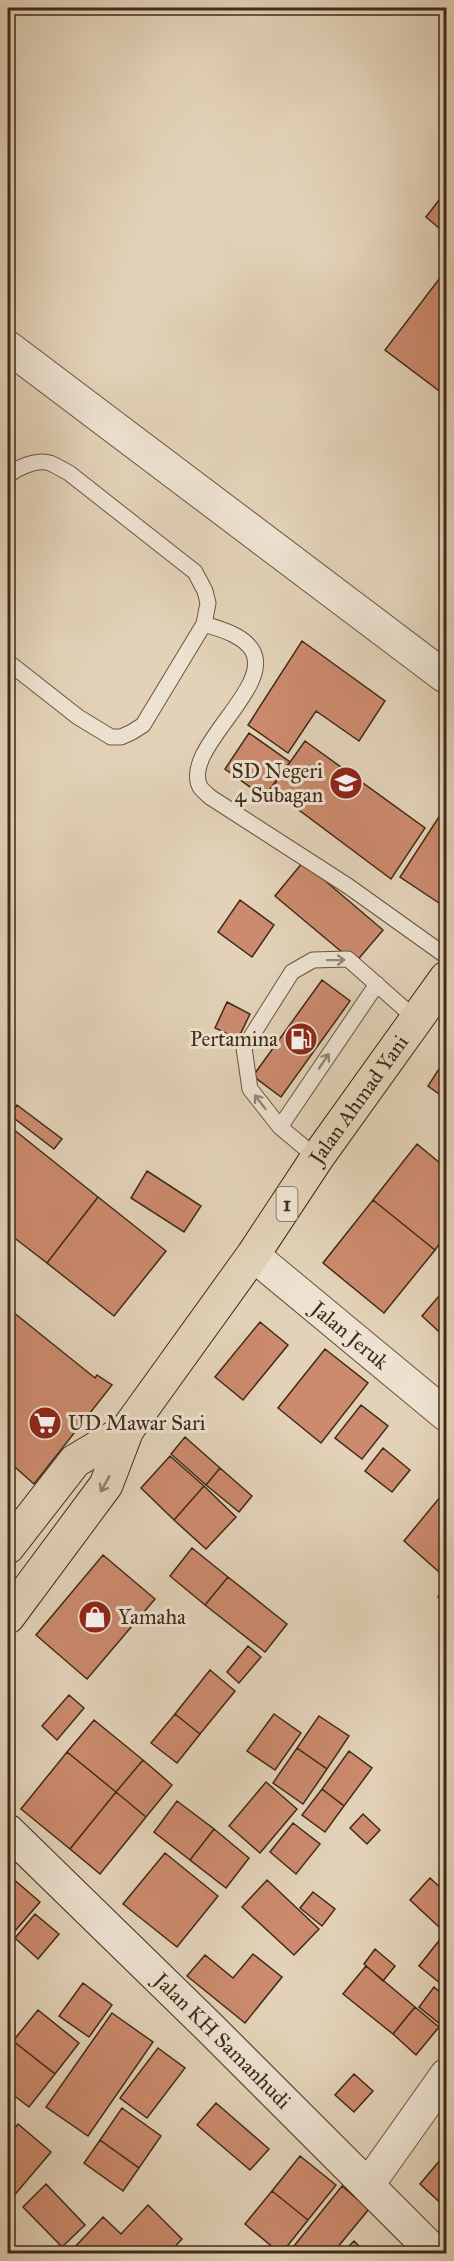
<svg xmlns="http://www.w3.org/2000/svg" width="454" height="2261" font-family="'IM FELL Great Primer',serif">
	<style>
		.building { fill: #cc8a6e; stroke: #3f2b16; stroke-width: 1.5 }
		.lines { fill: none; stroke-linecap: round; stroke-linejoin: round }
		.lane-casing { stroke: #68553e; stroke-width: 17 }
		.street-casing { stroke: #68553e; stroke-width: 34 }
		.secondary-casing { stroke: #3f2b16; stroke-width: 35 }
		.highway-casing { stroke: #3f2b16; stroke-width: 35 }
		.lane { stroke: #ede2d1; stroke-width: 15 }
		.street { stroke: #ede2d1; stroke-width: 32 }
		.secondary { stroke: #ede2d1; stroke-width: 33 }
		.highway { stroke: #e3d2b8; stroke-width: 33 }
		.oneway { stroke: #968674 }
		.oneway2 { stroke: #917e67 }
		.labels { text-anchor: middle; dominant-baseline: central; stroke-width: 6; stroke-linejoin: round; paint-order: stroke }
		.shield { fill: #ede2d1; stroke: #73624e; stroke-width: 1.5 }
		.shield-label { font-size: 20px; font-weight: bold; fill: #3f2b16 }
		.poi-label { font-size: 21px; fill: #3f2b16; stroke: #ede2d1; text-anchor: end }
		.street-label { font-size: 21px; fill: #3f2b16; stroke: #ede2d1 }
	</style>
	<rect width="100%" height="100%" fill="#e3d2b8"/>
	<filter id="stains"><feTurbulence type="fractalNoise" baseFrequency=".00333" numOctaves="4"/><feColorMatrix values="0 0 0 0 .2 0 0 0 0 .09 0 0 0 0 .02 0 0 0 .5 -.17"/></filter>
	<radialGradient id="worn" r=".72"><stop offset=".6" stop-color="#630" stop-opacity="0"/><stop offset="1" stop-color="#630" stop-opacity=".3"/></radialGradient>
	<path class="building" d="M446 191V234L426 217Z
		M446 270V396L385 350Z
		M302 641 385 701 359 741 316 711 288 753 248 725Z
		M249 733 290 762 264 797 225 769Z
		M305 741 425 828 391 879 271 789Z
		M446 806V905L445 907 400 877Z
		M303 862 383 930 355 963 275 896Z
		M240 900 274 925 252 957 218 932Z
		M322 980 350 1001 281 1097 253 1076Z
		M227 1002 250 1014 238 1039 215 1028Z
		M446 1058V1099L428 1086Z
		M17 1105 62 1139 54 1149 10 1115Z
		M8 1125 98 1197 47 1263 8 1233Z
		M417 1144 446 1168V1235L435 1250 373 1200Z
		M147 1171 201 1206 184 1232 131 1198Z
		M98 1197 166 1251 114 1316 47 1263Z
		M373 1200 435 1250 384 1313 323 1263Z
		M445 1289 446 1290V1338L422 1316Z
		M8 1308 95 1378 97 1375 112 1385 34 1484 8 1461Z
		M260 1322 288 1345 243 1400 215 1377Z
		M325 1349 368 1383 321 1443 278 1408Z
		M361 1405 388 1426 362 1459 335 1438Z
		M185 1437 220 1468 206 1485 171 1454Z
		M383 1448 410 1470 392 1492 365 1471Z
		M170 1456 204 1486 174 1520 141 1488Z
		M220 1468 252 1496 239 1512 206 1485Z
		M204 1486 236 1517 206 1549 174 1520Z
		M445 1491 446 1492V1578L404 1541Z
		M192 1548 228 1577 205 1605 170 1576Z
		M103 1555 155 1599 87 1679 36 1635Z
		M228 1577 287 1624 265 1652 205 1605Z
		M446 1587V1605L438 1597Z
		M248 1646 261 1657 239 1683 227 1672Z
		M210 1670 235 1691 200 1734 175 1714Z
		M69 1695 84 1708 57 1740 42 1726Z
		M175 1714 200 1734 177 1763 151 1743Z
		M274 1714 301 1733 275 1770 247 1751Z
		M319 1716 349 1736 327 1769 297 1748Z
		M94 1720 143 1760 116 1792 67 1752Z
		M297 1748 327 1769 303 1804 273 1783Z
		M349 1751 372 1768 344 1806 322 1789Z
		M67 1752 116 1792 70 1849 21 1809Z
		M143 1760 172 1785 146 1817 116 1792Z
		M266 1782 297 1809 260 1853 229 1826Z
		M322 1789 344 1806 325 1832 302 1815Z
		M116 1792 146 1817 100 1874 70 1849Z
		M177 1801 214 1829 190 1860 154 1832Z
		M363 1814 380 1830 367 1844 350 1828Z
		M293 1823 320 1844 296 1874 270 1852Z
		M214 1829 249 1858 226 1888 190 1860Z
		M165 1853 218 1896 177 1947 123 1904Z
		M11 1877 40 1902 8 1939V1881Z
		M430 1878 446 1893V1918L439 1927 410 1900Z
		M267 1880 319 1929 294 1955 242 1907Z
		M313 1892 335 1909 322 1926 300 1908Z
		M35 1914 59 1934 38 1959 15 1938Z
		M446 1932V1988L419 1966Z
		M375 1949 395 1966 383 1981 364 1964Z
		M253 1954 282 1977 245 2023 187 1976 205 1955 233 1978Z
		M366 1966 415 2007 393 2034 343 1994Z
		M83 1983 112 2005 89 2037 59 2016Z
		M434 1987 446 1997V2029L419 2007Z
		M415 2007 439 2027 416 2055 393 2034Z
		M38 2010 79 2043 55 2074 13 2041Z
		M112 2013 153 2042 88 2136 46 2107Z
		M8 2024 15 2029 8 2039Z
		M13 2041 55 2074 29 2107 8 2091V2048Z
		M158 2048 185 2068 147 2118 120 2098Z
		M354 2074 373 2091 354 2112 335 2095Z
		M216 2103 269 2149 250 2170 197 2125Z
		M122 2108 161 2136 139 2168 100 2140Z
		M18 2124 51 2152 12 2198 8 2194V2137Z
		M100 2140 139 2168 123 2191 84 2163Z
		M446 2153V2208L420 2184Z
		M300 2156 336 2185 308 2220 272 2191Z
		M46 2184 85 2225 62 2247 23 2207Z
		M342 2186 369 2209 332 2254H303L294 2246Z
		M272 2191 308 2220 281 2254 245 2224Z
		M148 2205 182 2239 168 2254H78L73 2249 103 2217 121 2234Z
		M354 2241 367 2254H341Z
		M294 2246 303 2254H288Z"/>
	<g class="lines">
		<g class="lane-casing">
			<path id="lane" d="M8 476C17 467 38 459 50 463 57 466 63 470 69 473L195 572 205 591 208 603 204 624 143 725 132 732 121 737H111L78 717 8 662
				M204 624C220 629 243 635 252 650 275 687 181 749 200 787 202 790 207 794 210 797L348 886 446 956
				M280 1127 377 984
				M317 1158 280 1127 250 1089 244 1048 292 972 313 960 348 959 416 1019"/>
		</g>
		<g class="street-casing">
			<g id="street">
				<path d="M8 347 444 676"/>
				<path id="s1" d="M253 1255 446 1415"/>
				<path d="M368 2185 446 2075"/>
			</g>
		</g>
		<g class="secondary-casing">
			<g id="secondary">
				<path id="s2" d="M8 1831 208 2026 436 2254"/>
			</g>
		</g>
		<g class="highway-casing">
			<g id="highway">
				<path d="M8 1547 75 1461 127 1430"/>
				<path id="s3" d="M8 1617 106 1485 127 1430 253 1255 317 1158 446 978"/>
			</g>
		</g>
		<use href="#lane" class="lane"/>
		<use href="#street" class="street"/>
		<use href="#secondary" class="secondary"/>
		<use href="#highway" class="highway"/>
	</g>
	<defs><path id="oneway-shaft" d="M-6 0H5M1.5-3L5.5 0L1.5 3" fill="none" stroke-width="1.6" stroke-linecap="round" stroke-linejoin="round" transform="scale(1.5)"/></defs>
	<g class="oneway">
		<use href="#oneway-shaft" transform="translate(336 960) rotate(-1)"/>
		<use href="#oneway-shaft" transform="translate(324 1061) rotate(-56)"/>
		<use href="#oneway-shaft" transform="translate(260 1102) rotate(-128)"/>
	</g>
	<use class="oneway2" href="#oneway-shaft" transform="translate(105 1484) rotate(119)"/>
	<defs>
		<g id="school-disc" transform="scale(1.725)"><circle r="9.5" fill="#8f2418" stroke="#ede2d1"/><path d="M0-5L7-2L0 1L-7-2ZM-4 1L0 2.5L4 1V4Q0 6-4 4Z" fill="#fff"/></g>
		<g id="fuel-disc" transform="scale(1.725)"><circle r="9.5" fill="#8f2418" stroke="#ede2d1"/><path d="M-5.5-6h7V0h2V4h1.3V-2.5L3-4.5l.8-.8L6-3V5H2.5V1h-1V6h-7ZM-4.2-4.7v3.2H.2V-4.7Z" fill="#fff"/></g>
		<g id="supermarket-disc" transform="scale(1.725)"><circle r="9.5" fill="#8f2418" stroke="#ede2d1"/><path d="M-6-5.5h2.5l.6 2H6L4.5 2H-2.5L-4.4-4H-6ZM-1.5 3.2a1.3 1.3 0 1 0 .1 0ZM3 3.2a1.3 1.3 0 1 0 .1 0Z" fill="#fff"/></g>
		<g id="shop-disc" transform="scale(1.725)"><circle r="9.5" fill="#8f2418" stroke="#ede2d1"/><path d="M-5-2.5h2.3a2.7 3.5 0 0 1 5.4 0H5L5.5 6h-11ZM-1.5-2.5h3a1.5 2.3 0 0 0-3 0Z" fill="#fff"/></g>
	</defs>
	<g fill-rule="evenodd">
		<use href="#school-disc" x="346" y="783"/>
		<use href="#fuel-disc" x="301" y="1039"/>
		<use href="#supermarket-disc" x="45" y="1423"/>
		<use href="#shop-disc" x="95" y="1617"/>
	</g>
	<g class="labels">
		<rect class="shield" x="276.5" y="1187" width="21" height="34" rx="4.5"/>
		<g class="shield-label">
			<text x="287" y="1204">1</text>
		</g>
		<g class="poi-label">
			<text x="323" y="771">SD Negeri<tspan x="323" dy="24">4 Subagan</tspan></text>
			<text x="278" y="1039">Pertamina</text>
			<text x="68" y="1423" text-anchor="start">UD Mawar Sari</text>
			<text x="118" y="1617" text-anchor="start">Yamaha</text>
		</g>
		<g class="street-label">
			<text stroke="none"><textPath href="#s3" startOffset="627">Jalan Ahmad Yani</textPath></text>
			<text stroke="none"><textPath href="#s1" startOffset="126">Jalan Jeruk</textPath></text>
			<text stroke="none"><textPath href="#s2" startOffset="300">Jalan KH Samanhudi</textPath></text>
		</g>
	</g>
	<rect width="454" height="2261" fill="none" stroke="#e3d2b8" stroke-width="30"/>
	<rect x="9" y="9" width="436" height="2243" fill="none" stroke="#3f2b16" stroke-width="3"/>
	<rect x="15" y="15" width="424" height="2231" fill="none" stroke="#3f2b16" stroke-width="1.5"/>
	<rect width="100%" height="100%" filter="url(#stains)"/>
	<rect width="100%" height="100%" fill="url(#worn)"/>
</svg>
